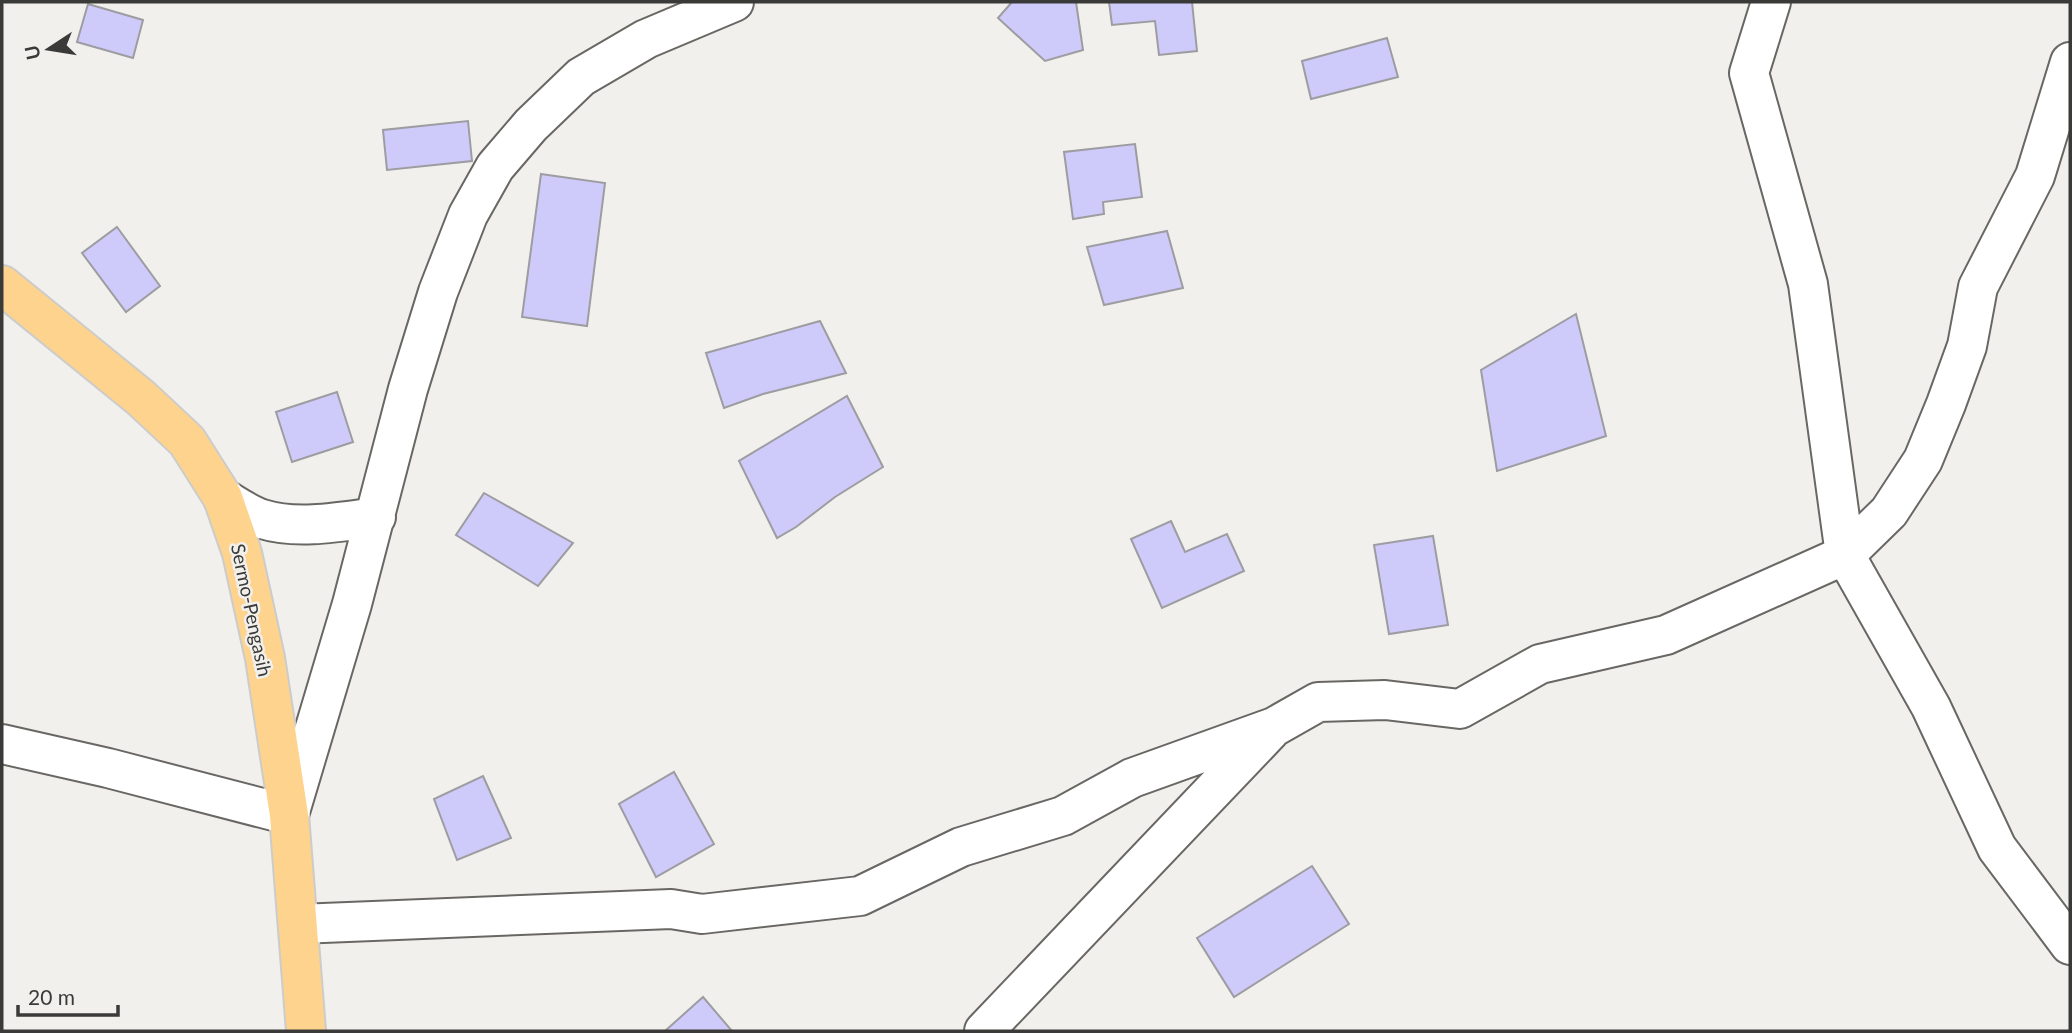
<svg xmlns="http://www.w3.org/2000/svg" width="2072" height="1033" font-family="Lato,sans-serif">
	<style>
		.building { fill: #cecbfb; stroke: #9d9ca0; stroke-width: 2 }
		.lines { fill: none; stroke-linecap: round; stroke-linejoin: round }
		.minor-casing { stroke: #696764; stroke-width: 42 }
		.major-casing { stroke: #cccccb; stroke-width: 42 }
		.minor { stroke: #fff; stroke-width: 38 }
		.major { stroke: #fed38e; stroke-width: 38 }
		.labels { text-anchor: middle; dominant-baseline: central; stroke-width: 5; stroke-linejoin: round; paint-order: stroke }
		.street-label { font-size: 19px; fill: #3a3a38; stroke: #f2f0ed }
	</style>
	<rect width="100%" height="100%" fill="#f2f0ed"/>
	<path class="building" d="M1012 2H1076L1083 50 1045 61 998 18Z
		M1109 2H1192L1197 51 1159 55 1155 21 1112 25Z
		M88 4 143 20 133 58 77 42Z
		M1387 38 1398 77 1311 99 1302 61Z
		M468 121 472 161 387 170 383 130Z
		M1135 144 1142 197 1103 202 1104 214 1073 219 1064 152Z
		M541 174 605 183 587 326 522 317Z
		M117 227 160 286 126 312 82 253Z
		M1167 231 1183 288 1104 305 1087 247Z
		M1576 314 1606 436 1497 471 1481 370Z
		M820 321 846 373 763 394 724 408 706 353Z
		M337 392 353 442 292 462 276 412Z
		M847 396 883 467 835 497 796 527 777 538 739 461Z
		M484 493 573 543 538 586 456 535Z
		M1171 521 1185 552 1227 534 1244 571 1162 608 1131 539Z
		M1433 536 1448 625 1389 634 1374 545Z
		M674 772 714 844 656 877 619 804Z
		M483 776 511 838 457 860 434 799Z
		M1312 866 1349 924 1234 997 1197 938Z
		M703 997 732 1031H665Z"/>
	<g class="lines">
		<g class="minor-casing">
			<path id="minor" d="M1771 2 1749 73 1808 284 1845 555 1931 707 1997 848 2070 945
				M223 498C235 505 249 515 262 519 297 530 340 522 376 517
				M2 744 108 768 289 815 352 604 408 389 438 292 468 215 495 167 531 125 581 77 646 39 734 2
				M298 924 671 909 702 914 860 896 961 847 1063 816 1132 778 1274 727 1318 702 1385 700 1460 709 1540 664 1666 635 1845 555 1889 512 1923 460 1946 404 1967 346 1978 287 2035 176 2070 62
				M984 1031 1270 731"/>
		</g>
		<g class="major-casing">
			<path id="major" d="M2 285 141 398 187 441 223 498 242 553 265 658 289 815 306 1031"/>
		</g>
		<use href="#minor" class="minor"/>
		<use href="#major" class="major"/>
	</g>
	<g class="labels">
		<g class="street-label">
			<text transform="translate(252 610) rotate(78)">Sermo-Pengasih</text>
		</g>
	</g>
	<rect width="2072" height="1033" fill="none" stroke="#3a3a38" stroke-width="7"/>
	<g transform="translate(49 49) rotate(258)" stroke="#f2f0ed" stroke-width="5" paint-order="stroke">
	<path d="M0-5L12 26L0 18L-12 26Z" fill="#3a3a38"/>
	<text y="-10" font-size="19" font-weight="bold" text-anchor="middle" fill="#3a3a38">U</text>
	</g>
	<path d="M18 1005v10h100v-10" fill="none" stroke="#3a3a38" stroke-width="3.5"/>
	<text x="28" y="1005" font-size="21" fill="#3a3a38" stroke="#f2f0ed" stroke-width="5" paint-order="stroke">20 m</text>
</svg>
